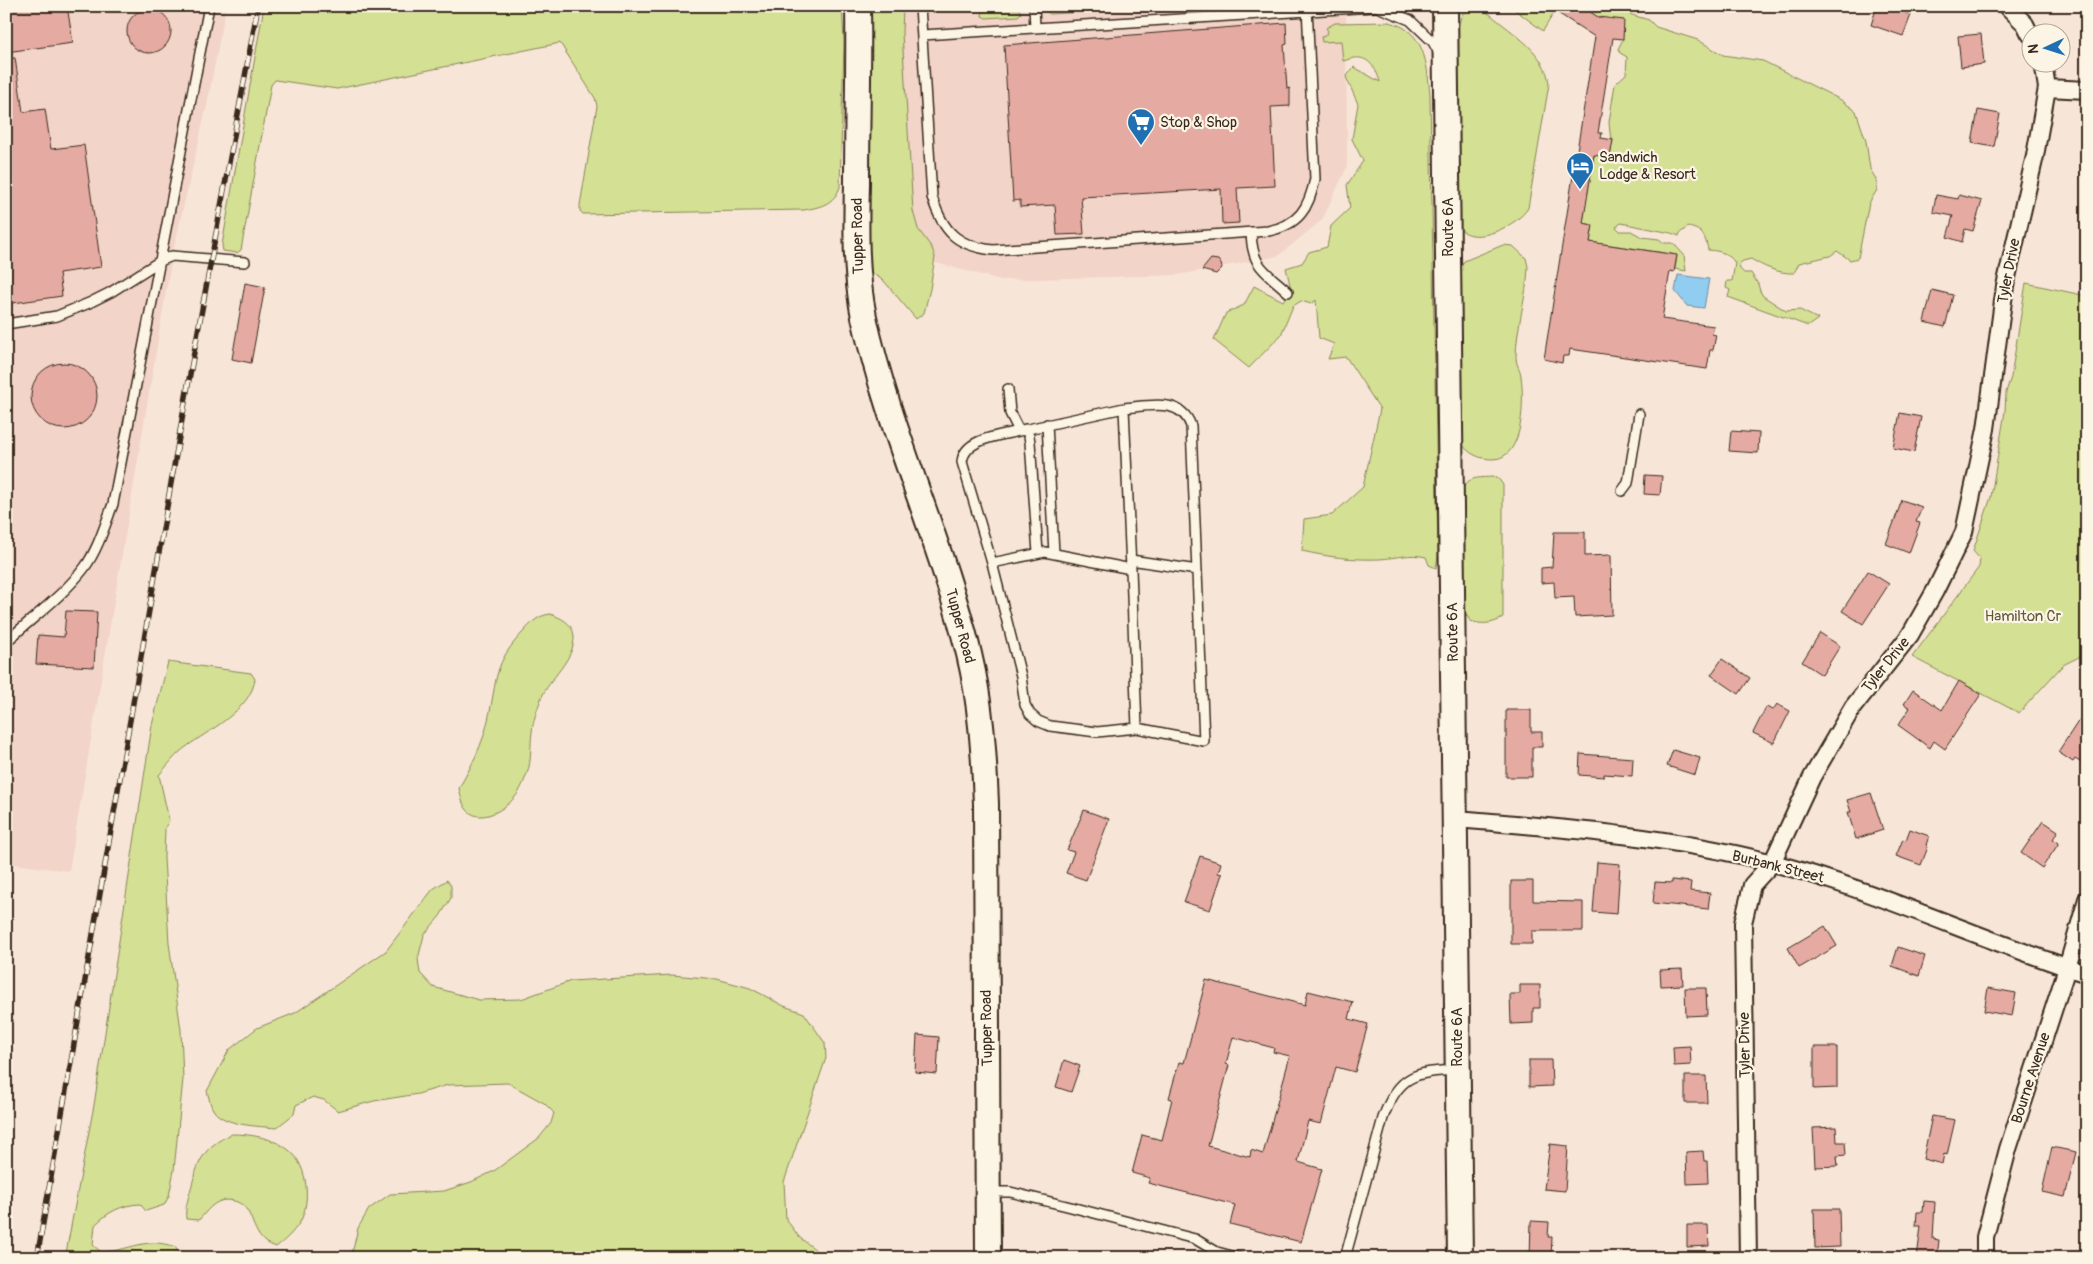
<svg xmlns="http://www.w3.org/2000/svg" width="2093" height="1264" font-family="Pangolin,sans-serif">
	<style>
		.built { fill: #f2d4c8 }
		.green { fill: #d4e093; stroke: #888558 }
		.water { fill: #91ccf1; stroke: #6f8b9d }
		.building { fill: #e5aba2; stroke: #3b2a1e; fill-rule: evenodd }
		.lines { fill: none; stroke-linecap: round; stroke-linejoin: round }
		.service-casing { stroke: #3b2a1e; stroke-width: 12 }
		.minor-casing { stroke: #3b2a1e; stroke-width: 20 }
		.secondary-casing { stroke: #3b2a1e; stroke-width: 28 }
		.service { stroke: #fcf5e5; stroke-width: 9 }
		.minor { stroke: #fcf5e5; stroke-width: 16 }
		.secondary { stroke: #fcf5e5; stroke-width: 24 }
		.rail-casing { stroke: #3b2a1e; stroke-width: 5.5 }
		.rail { stroke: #fcf5e5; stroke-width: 4; stroke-dasharray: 11; stroke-linecap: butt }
		.labels { text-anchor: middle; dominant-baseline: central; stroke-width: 4.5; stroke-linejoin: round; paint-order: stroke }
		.poi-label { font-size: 15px; fill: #3b2a1e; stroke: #fcf5e5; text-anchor: start }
		.street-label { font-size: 15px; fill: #3b2a1e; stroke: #fcf5e5 }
		.park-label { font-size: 15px; fill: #61583b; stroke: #fcf5e5 }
	</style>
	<rect width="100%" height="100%" fill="#f7e6d8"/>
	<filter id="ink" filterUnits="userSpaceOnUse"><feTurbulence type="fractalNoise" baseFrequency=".02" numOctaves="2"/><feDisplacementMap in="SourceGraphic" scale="10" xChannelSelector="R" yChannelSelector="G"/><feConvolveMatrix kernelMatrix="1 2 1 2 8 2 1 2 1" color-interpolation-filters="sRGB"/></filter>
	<g filter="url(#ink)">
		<path class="built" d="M6 6H226L207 105 172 256 69 871 6 863Z
			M888 6H1346L1347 167 1322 220 1278 256 1178 275 1001 280 936 263 905 207Z"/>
		<path class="green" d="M264 6H842L844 42 840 187C834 204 821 207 804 210L583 214 580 211V205L597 106 595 98 560 43 337 89 275 80 271 85 241 250 237 253 223 251 222 245Z
			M868 6H903L902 33 913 211 918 229 932 248 935 257 930 289 924 313 916 319 884 281 869 271 866 219Z
			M996 6H1005L1006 9H1019L1021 13 1018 16 986 18 982 16 983 11 996 10Z
			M1050 6H1083V9L1081 12 1050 14 1046 11Z
			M1510 6H1558L1543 31Z
			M1581 6H1614L1632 15 1649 20 1656 27 1698 40 1723 55 1763 61 1841 100 1856 111 1866 141 1870 169 1876 179 1877 190 1869 203 1858 258 1850 260 1837 251 1830 256 1799 263 1794 273C1779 274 1762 266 1751 259L1743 261 1739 264 1740 269 1744 273H1751L1758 284 1760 291 1763 296 1786 311 1800 310 1818 319 1808 326 1728 297 1730 290 1726 288 1727 281H1732L1735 263C1729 253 1720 251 1708 250 1705 236 1703 230 1688 227L1680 233 1679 236 1671 233 1621 223 1616 227 1620 231H1631L1642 237 1659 239 1664 243H1673L1684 255 1686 271 1675 269 1677 256 1672 254 1590 242 1593 225 1583 223 1594 155 1610 157 1613 140 1610 133 1609 122 1615 84 1626 74 1627 57 1620 53 1618 49 1623 39 1613 27Z
			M1473 8 1483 10 1491 15C1513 34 1546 52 1549 84L1528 208C1518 225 1473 248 1459 227 1458 175 1457 123 1457 70 1458 54 1455 32 1461 17 1463 11 1468 10 1473 8Z
			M1389 22C1425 30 1427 64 1430 94L1438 556 1436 568 1429 565 1426 557C1410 553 1396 558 1380 559 1353 560 1328 557 1302 551L1304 519 1332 515 1363 487 1380 409 1346 357 1328 359 1334 344 1319 338 1316 300 1311 304 1301 301 1293 306 1281 335 1249 368 1214 340 1226 313 1244 305 1254 286 1283 301 1291 289 1286 268 1302 263 1309 252 1327 247 1331 226 1350 208 1347 185 1363 161 1352 139 1358 104 1346 77 1354 67 1380 82C1377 70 1369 56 1355 58 1351 58 1347 60 1343 61L1341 41 1322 42 1321 37 1325 36 1328 31 1326 28 1335 23Z
			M1503 245 1513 246 1526 258 1528 267C1527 297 1516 327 1516 358 1516 365 1521 370 1521 376 1524 397 1525 459 1493 459 1479 459 1469 454 1461 443L1459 272 1464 261Z
			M2026 283 2087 296V653L2063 665 2019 713 1912 657 1979 567 1980 559 1973 551 1991 497 2005 411 2006 392 2011 377Z
			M1492 477 1498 478 1503 485V618C1492 624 1482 625 1470 621L1465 612 1462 492C1466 476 1478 478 1492 477Z
			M550 614C560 617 573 623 574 636 575 660 549 678 541 699 537 710 533 721 532 732 530 746 532 760 527 774 524 781 520 792 515 797 503 812 473 828 463 803 461 798 460 793 459 788 471 767 483 744 488 720 498 678 492 664 525 630 533 621 538 616 550 614Z
			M168 662 251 673 255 679C251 710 209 730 186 747 176 754 167 766 159 775L169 820 165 828 164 858 169 943 181 1030 183 1079 174 1170 169 1196 164 1205 146 1211 140 1204C121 1205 108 1212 95 1225L93 1245 101 1252C131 1251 144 1236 176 1247L179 1258H65L94 1105 152 725Z
			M447 880 451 886V898L440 916 424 935 418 959 420 973 433 987 479 1000 521 999 571 981 672 975 717 979 750 988 784 1006 804 1013 825 1043 826 1058 784 1182 786 1219 799 1237 816 1250 822 1258H351L358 1228 369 1209 390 1194 444 1191 471 1182 494 1171 539 1138 551 1123 554 1113 544 1103 508 1083 448 1085 418 1094 374 1101 338 1111 324 1100 313 1097 296 1105 294 1114 276 1128C259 1126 225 1126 214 1111 210 1106 209 1097 207 1091L229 1050 257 1028 295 1013 386 951 433 889Z
			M232 1134C251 1134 275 1138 290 1151 308 1166 311 1203 300 1222 293 1233 285 1240 276 1247 272 1245 267 1244 265 1242 248 1228 255 1201 227 1200 214 1200 207 1211 199 1220L186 1219C185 1209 187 1202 190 1192 198 1162 202 1147 232 1134Z"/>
		<path class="water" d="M1678 275 1709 279 1704 308 1687 306 1675 291Z"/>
		<path class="building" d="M6 6H67L73 43 6 52Z
			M1547 6H1581L1598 17 1624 20 1623 39 1613 38 1598 133H1602L1601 138 1613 140 1610 157 1594 155 1583 223 1593 225 1590 242 1677 255 1674 272 1670 271 1662 319 1714 326 1712 334 1716 335 1713 350H1710L1707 369 1570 349 1569 356H1563L1562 363 1544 359 1595 37Z
			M1877 6H1896L1895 9 1911 15 1903 36 1871 25Z
			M127 31a22 22 0 1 1 44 0a22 22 0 1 1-44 0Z
			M1286 23 1287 44 1284 45 1287 89 1290 88V106L1271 107 1275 186 1237 188 1239 223 1222 224 1221 189 1081 197 1084 234 1057 235 1055 205 1020 207V200L1013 201 1004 45Z
			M1981 34 1984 64 1961 67 1958 36Z
			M6 58H15L23 112 45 109 51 149 84 145 101 267 59 273 62 296 6 304Z
			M1978 110 2000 114 1994 147 1972 143Z
			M1936 195 1958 199 1959 195 1982 201 1973 231 1965 229 1962 242 1947 237 1953 216 1933 212Z
			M1211 259 1218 260 1221 264 1222 268 1216 274 1202 270Z
			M245 283 265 287 251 363 232 359Z
			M1932 290 1953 295 1945 327 1924 322Z
			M31 396a33 33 0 1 1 66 0a33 33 0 1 1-66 0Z
			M1900 413 1921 417 1914 452 1893 448Z
			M1731 431 1759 433 1758 453 1729 451Z
			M1645 475 1662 476 1660 495 1644 494Z
			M1902 500 1922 507 1916 522 1920 523 1909 553 1886 544Z
			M1554 532H1585V556L1611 555 1612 615 1575 617 1574 597 1555 598 1554 582 1541 583V568L1552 567Z
			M1868 571 1889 584 1863 624 1842 611Z
			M66 611 97 612 94 667 36 664 38 635 64 637Z
			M1820 633 1840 646 1822 675 1802 662Z
			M1722 659 1750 678 1739 694 1711 675Z
			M1959 681 1981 694 1945 749 1934 741 1930 748 1898 725 1910 708 1904 704 1913 690 1942 710Z
			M1777 704 1790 711 1774 743 1753 733 1766 707 1773 710Z
			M2087 708V766L2075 759 2073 762 2058 752Z
			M1506 710H1531V732H1542V747H1532V777H1506Z
			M1673 750 1700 758 1695 775 1667 766Z
			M1580 754 1633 758 1632 776 1604 774V777L1579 775Z
			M1871 793 1883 830 1856 839 1848 812H1851L1847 800Z
			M1084 810 1109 819 1086 880 1066 873 1074 852 1067 850Z
			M2043 821 2058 831 2053 839 2059 843 2042 868 2021 853Z
			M1910 829 1929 836 1926 845 1928 847 1921 865 1896 856 1903 839 1906 840Z
			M1200 856 1221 863 1218 873 1222 874 1210 910 1184 902Z
			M1597 862 1620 864 1617 914 1593 912Z
			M1672 880 1691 882 1690 891 1710 893 1708 909 1653 903 1655 882 1672 883Z
			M1511 881H1533V901L1583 902V931H1532V944H1511Z
			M1825 926 1837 946 1799 968 1788 948Z
			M1898 947 1925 956 1919 976 1892 966Z
			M1682 969 1683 985 1661 986 1660 970Z
			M1206 980 1305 1005 1308 991 1353 1002 1349 1019 1368 1024 1355 1072 1336 1067 1321 1124 1308 1121 1298 1162 1322 1169 1301 1242 1230 1224 1235 1205 1148 1183 1150 1178 1132 1173 1142 1135 1162 1140 1172 1099 1169 1098 1179 1062 1184 1063ZM1233 1037 1274 1048 1273 1052 1290 1056 1263 1154 1251 1150 1250 1157 1208 1146 1229 1065 1226 1064Z
			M1520 985H1540V1008H1533V1023L1511 1024 1510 994H1520Z
			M1685 988H1706L1707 1015 1686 1016Z
			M1988 988 2016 993 2012 1016 1984 1011Z
			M917 1035 939 1037 937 1074 915 1072Z
			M1690 1046 1691 1065 1674 1066 1673 1047Z
			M1814 1047H1837V1088L1814 1089Z
			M1064 1060 1080 1066 1071 1092 1056 1087Z
			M1529 1060H1551L1552 1086 1529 1087Z
			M1685 1076H1706L1707 1103H1685Z
			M1932 1116 1955 1120 1947 1155 1944 1154 1942 1164 1923 1159Z
			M1836 1127 1837 1142H1845L1846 1155 1837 1156 1838 1166 1815 1167 1813 1128Z
			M1550 1144 1568 1146 1565 1191 1544 1189Z
			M2052 1147 2076 1152 2065 1197 2042 1192Z
			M1703 1151 1704 1161H1707L1708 1183 1687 1184 1686 1152Z
			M1924 1201 1935 1202 1933 1239 1939 1240 1937 1258H1917L1921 1226H1916L1917 1212H1923Z
			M1814 1209H1839L1840 1247 1815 1248Z
			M1531 1221 1549 1222 1548 1237H1552L1551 1258H1530Z
			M1687 1225H1708L1709 1246 1687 1247Z"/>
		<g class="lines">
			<g class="service-casing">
				<path id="service" d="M920 6 932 197C943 232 957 246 993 250L1268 231C1299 225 1309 208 1315 179L1307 6
					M1034 6 1035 28
					M1375 6 1410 20 1433 42 1439 53
					M922 35 1373 7
					M1251 232C1252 267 1264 270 1288 292
					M6 324 57 316 89 303 111 292 160 261 172 256 245 262
					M1008 389 1010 413 1019 431 1124 408 1131 569 1045 552 992 563 962 462C964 438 1001 436 1019 431
					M1124 408C1149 406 1181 397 1191 426L1204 741 1137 728 1131 569
					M1047 424 1054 553
					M1025 429 1029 436 1030 442 1038 553
					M1622 491 1628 483 1639 414
					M1131 560 1197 570
					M992 563 1021 676 1025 705 1030 714 1038 721 1050 726 1097 732 1137 728
					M6 642C32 618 64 595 85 567 98 549 105 525 113 504L209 6
					M989 1192H1010L1067 1206 1195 1239 1217 1252 1240 1258
					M1345 1258 1383 1118C1398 1075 1415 1072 1457 1070"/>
			</g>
			<g class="minor-casing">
				<path id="minor" d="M2007 6 2025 24 2030 34
					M2047 88 2087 90
					M1456 819C1562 828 1670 836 1773 863 1881 892 1981 940 2087 974
					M1748 1258 1743 923 1752 885 1772 863 1812 777 1853 707 1910 635 1935 591 1964 532 1986 429 2005 286 2035 156 2047 88 2043 62
					M1985 1258V1237L2008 1149 2067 968 2087 899"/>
			</g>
			<g class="secondary-casing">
				<path id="secondary" d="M858 6C859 65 857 124 857 183 856 227 855 273 864 317 889 432 941 539 969 654 981 703 984 753 986 804L988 1258
					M1445 6 1460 1258"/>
			</g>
			<use href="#service" class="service"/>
			<use href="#minor" class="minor"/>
			<use href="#secondary" class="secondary"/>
			<g class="rail-casing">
				<path id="rail" d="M37 1258 188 385 258 6"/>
			</g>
			<use href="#rail" class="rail"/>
		</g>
	</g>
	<defs>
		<g id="supermarket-pin" transform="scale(1.4375)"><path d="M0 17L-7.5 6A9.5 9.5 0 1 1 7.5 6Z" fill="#1f6fb2" stroke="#fcf5e5"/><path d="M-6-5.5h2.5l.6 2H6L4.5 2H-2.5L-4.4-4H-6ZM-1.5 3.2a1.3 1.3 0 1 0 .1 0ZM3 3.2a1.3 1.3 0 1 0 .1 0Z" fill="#fff"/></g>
		<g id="hotel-pin" transform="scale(1.4375)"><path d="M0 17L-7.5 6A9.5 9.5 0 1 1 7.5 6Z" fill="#1f6fb2" stroke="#fcf5e5"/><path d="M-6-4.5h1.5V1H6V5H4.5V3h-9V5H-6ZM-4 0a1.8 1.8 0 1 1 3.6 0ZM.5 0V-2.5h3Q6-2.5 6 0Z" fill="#fff"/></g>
	</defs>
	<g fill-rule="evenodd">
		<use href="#supermarket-pin" x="1141" y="122"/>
		<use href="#hotel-pin" x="1580" y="166"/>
	</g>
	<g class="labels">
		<g class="poi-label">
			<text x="1160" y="122">Stop &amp; Shop</text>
			<text x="1599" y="157">Sandwich<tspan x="1599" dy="17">Lodge &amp; Resort</tspan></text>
		</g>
		<g class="street-label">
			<text transform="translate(1448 227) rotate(-90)">Route 6A</text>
			<text transform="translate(858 236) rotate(-91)">Tupper Road</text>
			<text transform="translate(2009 271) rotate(-79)">Tyler Drive</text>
			<text transform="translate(960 626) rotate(75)">Tupper Road</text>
			<text transform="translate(1453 632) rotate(-91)">Route 6A</text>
			<text transform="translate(1886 665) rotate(-51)">Tyler Drive</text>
			<text transform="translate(1778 867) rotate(14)">Burbank Street</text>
			<text transform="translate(987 1028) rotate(-91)">Tupper Road</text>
			<text transform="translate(1457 1037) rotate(-90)">Route 6A</text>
			<text transform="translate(1745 1045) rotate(-91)">Tyler Drive</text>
			<text transform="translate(2031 1078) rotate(-72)">Bourne Avenue</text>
		</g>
		<g class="park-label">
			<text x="2023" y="616">Hamilton Cr</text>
		</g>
	</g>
	<rect width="2093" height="1264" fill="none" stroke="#fcf5e5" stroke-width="25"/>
	<rect x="12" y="12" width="2068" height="1239" fill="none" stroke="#3b2a1e" stroke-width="2" filter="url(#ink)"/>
	<g transform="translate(2046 48) rotate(266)"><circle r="24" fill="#fcf5e5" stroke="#afa495"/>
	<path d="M0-4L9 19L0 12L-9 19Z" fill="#1f6fb2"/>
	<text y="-8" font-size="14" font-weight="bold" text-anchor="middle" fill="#3b2a1e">N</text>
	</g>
</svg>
